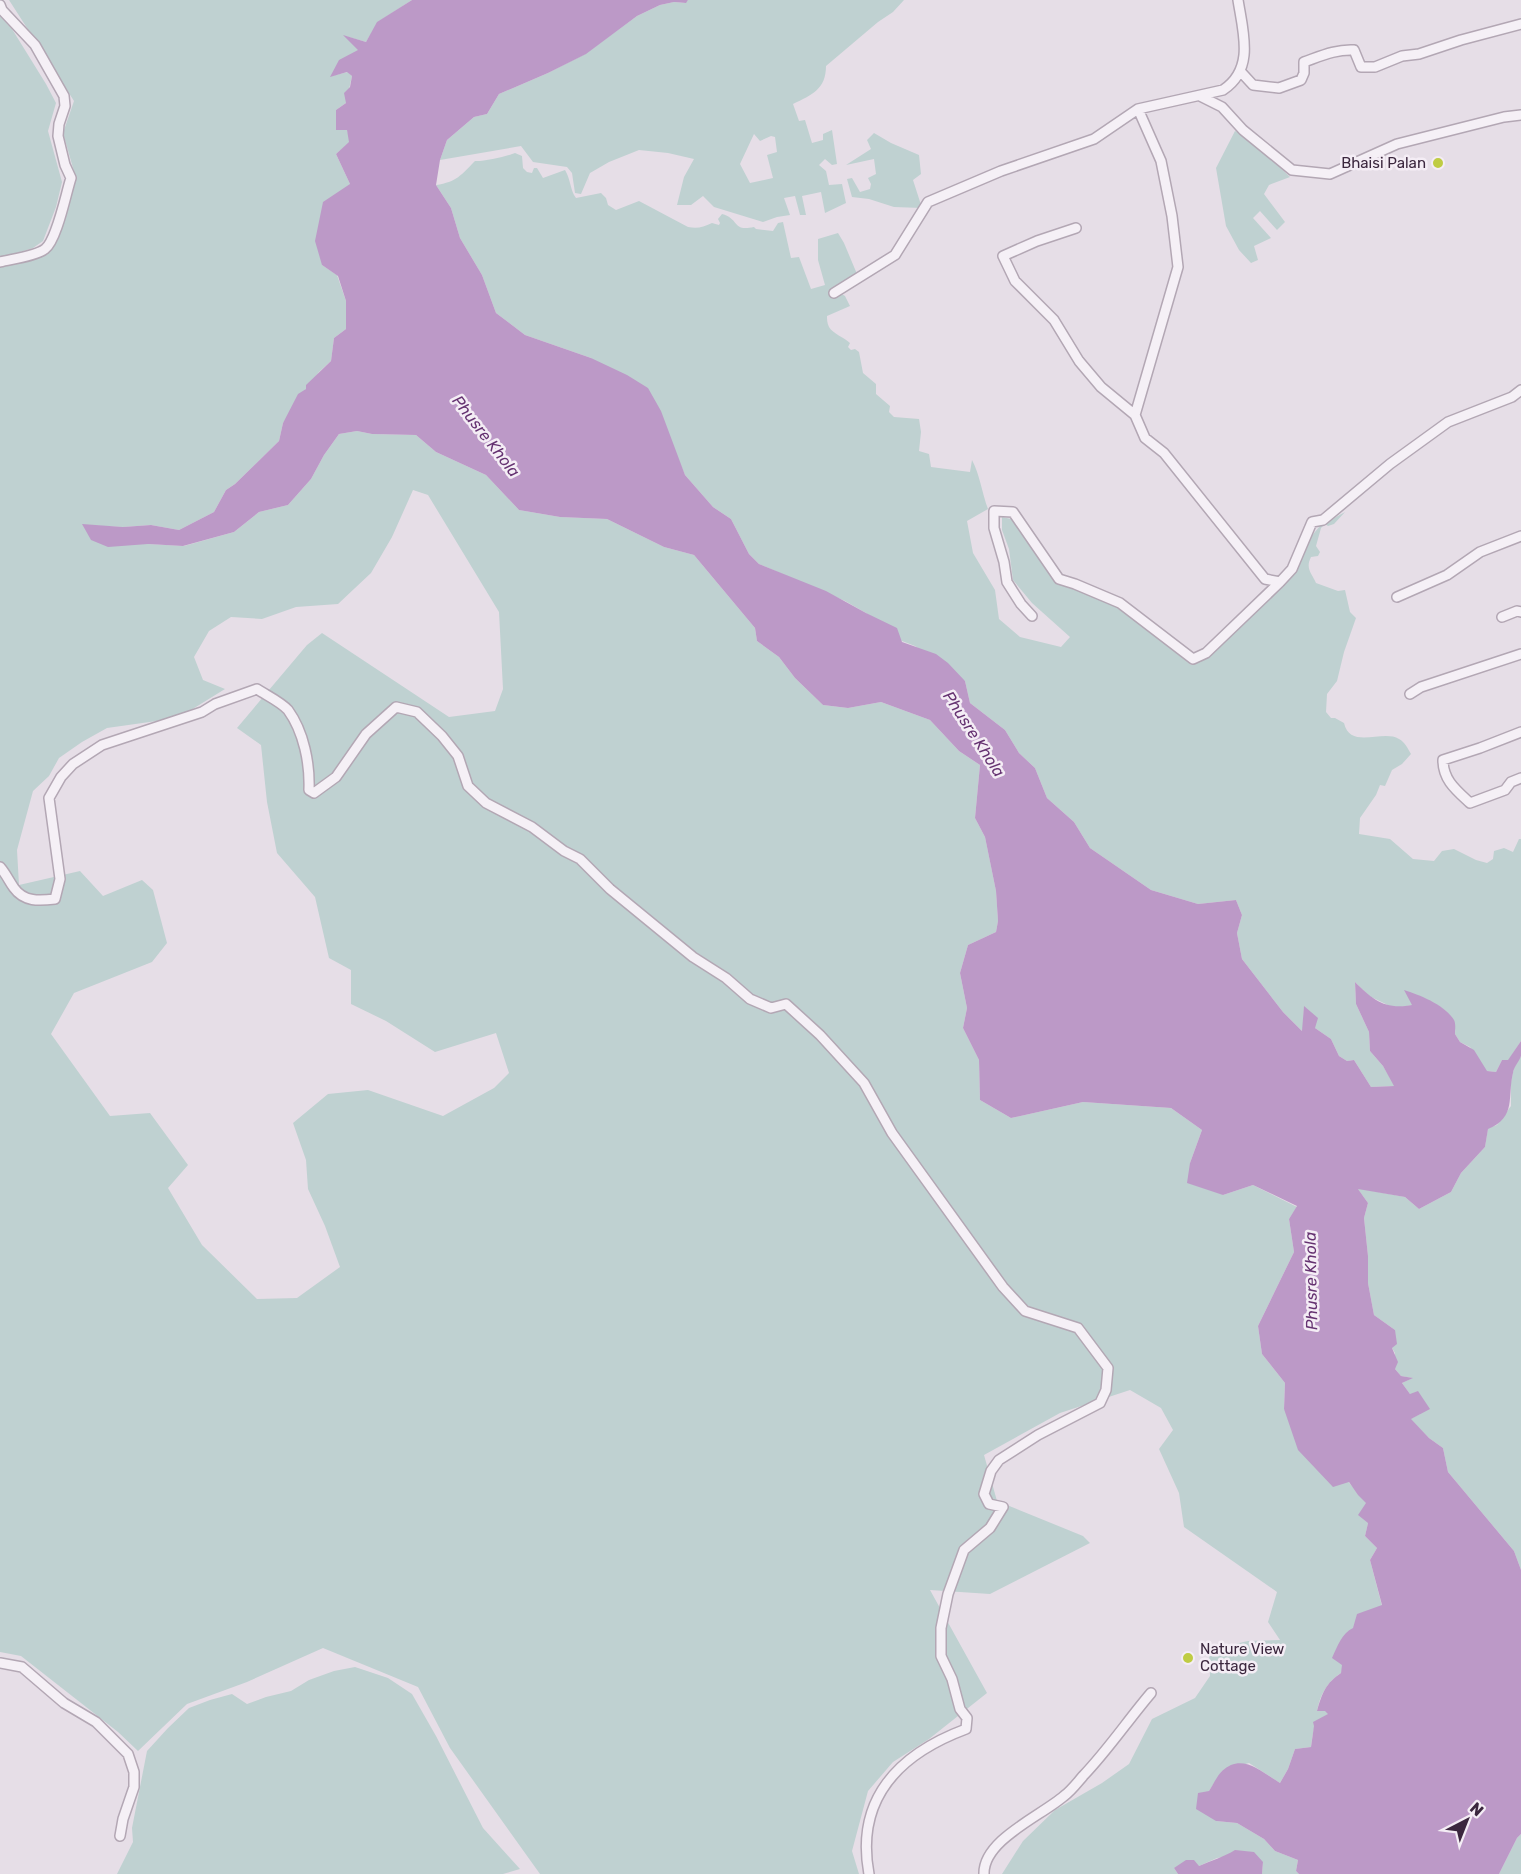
<svg xmlns="http://www.w3.org/2000/svg" width="1521" height="1874" font-family="Rubik,sans-serif">
	<style>
		.green { fill: #bfd1d1; fill-rule: evenodd }
		.water { fill: #bc99c7 }
		.lines { fill: none; stroke-linecap: round; stroke-linejoin: round }
		.minor-casing { stroke: #b3a7b4; stroke-width: 12 }
		.minor { stroke: #f5f0f6; stroke-width: 9 }
		.poi-dot { fill: #bfcc43; stroke: #f4edf5; stroke-width: 2 }
		.labels { text-anchor: middle; dominant-baseline: central; stroke-width: 5; stroke-linejoin: round; paint-order: stroke }
		.poi-label { font-size: 15px; fill: #3b273e; stroke: #f4edf5; text-anchor: end }
		.water-label { font-size: 16px; font-style: italic; fill: #653271; stroke: #f4edf5 }
	</style>
	<rect width="100%" height="100%" fill="#e6dee7"/>
	<path class="green" d="M9 0H412L378 22 366 42 345 36 359 50 331 76 348 72 352 76 346 103 336 110V130L347 129 350 142 336 154 350 184 322 265 337 275 346 301V329L334 338 331 361 319 372 306 389 283 423 279 441 235 484 226 490 214 512 179 530 151 525 123 527 83 525 148 544 184 546 234 532 259 512 288 505 311 479 324 455 339 434 357 431 372 434 416 435 436 452 486 475 519 510 560 517 607 519 664 547 694 555 755 628 757 641 779 657 795 678 823 705 848 708 881 702 930 720 959 751 980 765 975 818 985 837 996 891 998 921 996 932 968 945 960 973 967 1008 963 1028 979 1060 980 1100 1011 1118 1083 1102 1171 1108 1202 1130 1190 1163 1223 1195 1253 1185 1297 1207 1289 1219 1294 1252 1258 1326 1262 1354 1285 1383 1284 1409 1367 1503 1368 1523 1365 1536 1377 1548 1370 1560 1382 1606 1353 1628 1341 1673C1327 1682 1320 1695 1317 1711H1326L1329 1714C1312 1724 1314 1729 1311 1747L1295 1749 1288 1769 1280 1783 1249 1763 1222 1771 1209 1791 1216 1821 1237 1823 1264 1839 1275 1851 1298 1860 1296 1871 1299 1874H1262L1263 1862 1224 1857 1217 1858 1199 1866 1174 1868 1178 1874H1002L1023 1841 1055 1810 1102 1783 1129 1764 1152 1719 1195 1698 1210 1676 1209 1650 1248 1641 1280 1640 1268 1622 1277 1592 1184 1527 1179 1493 1159 1449 1173 1430 1161 1408 1130 1390 1060 1413 984 1455 997 1501 1083 1536 1090 1543 990 1594 930 1590 987 1693 929 1739 893 1762 868 1791 852 1851 859 1874H540L450 1748 418 1687 323 1648 247 1682 187 1704 138 1751 118 1732 21 1656 0 1652V266L50 251 75 175 63 133 74 101ZM413 490 428 495 499 612 503 689 495 711 449 717 322 633 307 645 237 728 261 745 267 802 277 853 315 897 329 958 351 970V1004L386 1021 435 1052 496 1033 509 1073 494 1088 443 1116 368 1090 328 1094 293 1123 306 1160 308 1189 325 1226 340 1267 297 1298 257 1299 202 1245 168 1188 188 1165 150 1113 110 1116 51 1034 74 993 152 962 167 943 153 890 142 880 103 896 80 871 19 885 17 850 33 791 49 776 59 758 82 742 107 728 178 718 225 689 203 680 194 657 209 631 231 617 262 619 296 607 338 604 371 573 392 537Z
		M688 0H904L893 12 878 22 826 66C826 89 812 95 793 104L799 121 805 120 812 143 823 140V134L832 130 837 164 832 165 825 159 819 165 826 171 829 185 842 184 846 203 825 213 821 192 802 196 806 215H800L795 196 784 198 790 215 777 217 763 222 714 207 703 196 691 205H677L684 177 694 159 668 153 639 150 609 162 590 173 581 194 575 193 572 173 567 167 533 162 521 146 440 160 447 140 474 117 487 114 499 94 548 73 585 54 637 16 660 5 674 2 685 3ZM754 134 760 141 771 136 775 137 777 152 767 155 773 178 750 183 740 164Z
		M0 16 12 29 46 84 56 103 48 131 62 182 56 207 43 241 33 248 0 258Z
		M1235 131 1248 137 1290 177 1269 185 1264 194 1285 222 1277 230 1260 211 1253 218 1271 238 1254 246 1258 260 1251 263 1239 250 1226 226 1216 168Z
		M874 133 891 143 919 155 921 174 913 180 922 208 894 207 869 199 852 197 847 179 852 178 860 192 870 189 871 184 868 178 876 174 874 159 846 165 871 149 867 140Z
		M515 153 522 156 523 168 527 172 532 173 534 168H537L543 178 565 170C571 180 570 190 576 198L601 193 606 198 608 205 616 210 639 201 688 227C698 229 703 227 712 223L719 225 720 223 718 219 722 214C740 219 732 232 754 227L756 229 773 231 778 223 783 222 791 258 799 257 811 289 825 285 818 260V239L838 233 844 243 857 274 840 293 845 296 850 306 827 316C827 319 827 323 829 327 833 334 844 337 850 343L848 347 851 350 855 349 859 352 863 373 876 384V394L890 406 889 412 894 417 919 419 921 432 919 451 929 454 931 467 970 472 972 460C980 475 982 493 988 509L967 521 973 553 995 590 999 619 1020 637 1061 647 1070 637 1032 603 1013 580 1009 549 1002 530V517L1016 520 1037 555 1057 581 1125 609 1178 649 1191 665 1244 624 1288 581 1310 538 1324 521 1327 522 1345 512 1334 524 1328 526 1325 524 1321 528 1316 546 1320 552 1318 556 1311 557C1305 569 1312 573 1316 583L1338 591 1345 590 1350 612 1356 618 1344 652 1337 681 1327 694 1326 712 1331 718H1335L1344 723C1350 750 1383 729 1399 739 1405 742 1408 749 1411 754L1402 764 1392 770 1385 786 1380 785 1376 795 1360 818 1359 834 1390 839 1413 859 1434 861 1442 851 1454 849 1476 860 1487 863 1493 859 1494 851 1504 848 1513 852 1519 839H1521V1041L1508 1061 1502 1060 1496 1072 1486 1071 1470 1047 1460 1042 1455 1034C1458 1007 1424 1000 1405 991L1413 1005 1394 1008 1369 996 1355 982 1356 1004 1369 1032 1370 1051 1383 1066 1395 1086 1371 1087 1354 1060 1347 1061 1339 1056 1331 1039 1315 1028 1304 1007 1303 1032 1283 1012 1242 959 1237 933 1242 915 1236 900 1198 904 1151 890 1090 848 1074 822 1047 798 1035 768 1019 753 1005 730 970 703 965 681 915 646 902 641 866 613 845 601 759 564 749 554 731 519 713 507 685 475 676 454 591 358 525 335 496 313 482 275 460 238 451 208 436 185C457 182 461 175 475 161 482 162 508 156 515 153Z
		M1521 1056V1570L1514 1551 1448 1472 1443 1448 1429 1438 1410 1419 1420 1414 1410 1394 1402 1383 1412 1378 1401 1376 1395 1369V1353L1392 1348 1395 1330 1374 1315 1368 1283V1256L1364 1218 1368 1203 1357 1188 1405 1197 1419 1209 1451 1192 1461 1173 1485 1147 1488 1128 1497 1125 1511 1106V1082L1514 1068Z
		M355 1667 388 1678 412 1694 436 1736 483 1828 520 1869 503 1874H117L133 1842 132 1828 147 1751 168 1728 189 1708 210 1700 232 1694 247 1704 266 1697 291 1691 309 1680 334 1671Z
		M1521 1834V1874H1499L1517 1838Z"/>
	<path class="water" d="M412 0H688L686 3 674 2 660 5 637 16 586 54 548 73 499 94 487 114 474 117 447 140 440 160 436 185 451 208 460 238 482 275 496 313 525 335 591 358 627 375 648 388 661 411 685 475 713 507 731 519 749 554 759 564 826 591 866 613 897 628 902 642 936 654 948 663 965 681 970 703 1005 730 1019 753 1035 768 1047 798 1074 822 1090 848 1151 890 1198 904 1236 900 1242 915 1237 933 1242 959 1283 1012 1302 1031 1304 1006 1318 1018 1315 1028 1331 1039 1339 1056 1347 1061 1354 1060 1371 1087 1394 1086 1383 1066 1370 1051 1369 1032 1356 1004 1355 982C1373 1000 1385 1010 1412 1005L1404 990C1420 995 1445 1005 1454 1020 1456 1024 1455 1029 1455 1034L1460 1042 1474 1050 1487 1071 1496 1072 1502 1060H1508L1521 1041C1521 1046 1521 1052 1521 1056 1519 1062 1514 1066 1513 1073 1507 1097 1517 1117 1488 1129L1485 1147 1461 1173 1451 1192 1419 1209 1405 1197 1358 1189 1368 1203 1364 1218 1368 1256V1283L1374 1315 1395 1330 1397 1344 1392 1348 1398 1362 1395 1369 1401 1376 1413 1378 1402 1383 1410 1394 1418 1391 1430 1409 1411 1419 1429 1438 1443 1448 1448 1472 1514 1551 1521 1570V1834L1517 1838 1499 1874H1299L1296 1871 1298 1860 1275 1851 1264 1839 1237 1823 1216 1821 1196 1809 1198 1793 1209 1791C1213 1785 1217 1776 1222 1771 1242 1752 1262 1772 1280 1783L1288 1769 1295 1749 1311 1747 1314 1726 1313 1722 1328 1714 1325 1711H1317C1322 1693 1326 1683 1341 1673L1342 1665 1332 1658C1337 1647 1342 1633 1353 1628L1357 1614 1382 1605 1370 1560 1377 1548 1365 1536 1368 1523 1358 1515 1366 1503 1358 1495 1349 1482 1333 1487 1298 1450 1284 1409 1285 1383 1262 1354 1258 1326 1294 1252 1289 1219 1297 1206 1253 1185 1223 1195 1187 1183 1190 1163 1202 1130 1171 1108 1083 1102 1011 1118 980 1100 979 1060 963 1028 967 1008 960 973 968 945 996 932 998 921 996 891 985 837 975 818 980 765 959 751 930 720 881 702 848 708 823 705 795 678 779 657 757 641 755 628 694 555 664 547 607 519 560 517 519 510 486 475 436 452 416 435 372 434 357 431 339 434 324 455 311 479 288 505 259 512 234 532 183 546 148 544 108 547 91 540 82 524 123 527 151 525 179 530 214 512 226 490 235 484 279 441 283 423 298 394 306 389V385L331 361 334 338 346 329V301L338 276 322 265 315 241 323 202 350 184 336 154 349 142 347 130H336V110L346 103 344 93 350 87 352 76 347 72 330 77 339 60 358 50 343 35 366 42 377 22Z
		M1235 1850 1254 1852 1263 1862 1262 1874H1178L1174 1868 1186 1860H1194L1199 1866C1212 1860 1224 1857 1235 1850Z"/>
	<g class="lines">
		<g class="minor-casing">
			<path id="minor" d="M0 5 2 10 35 45 64 96 65 106 59 124 58 136 65 165 71 178C66 193 57 240 45 249 36 256 12 259 0 262
				M1241 72 1253 85 1279 88 1301 80 1304 73V62C1321 56 1336 49 1354 50L1361 67H1375L1402 56 1419 54 1461 40 1521 24
				M1200 96 1222 107 1243 130 1292 170 1330 174 1397 144 1504 117 1521 115
				M1138 109 1161 161 1172 216 1178 267 1135 415 1145 438 1164 453 1265 579 1280 582 1292 569 1312 522 1323 520 1390 464 1448 422 1512 397 1521 390
				M1076 228 1037 241 1003 256 1015 281 1054 320 1079 361 1101 387 1135 415
				M834 293 895 255 928 202 1001 171 1094 139 1138 109 1223 90C1255 69 1243 32 1238 0
				M1397 597 1447 575 1480 552 1521 536
				M1032 616 1021 604 1007 582 1004 562 994 528V511L1013 512 1059 579 1075 584 1120 603 1193 659 1206 653 1280 582
				M1502 617 1517 611 1521 612
				M1410 694 1421 687 1521 654
				M1521 732 1480 748 1443 760C1443 780 1456 790 1470 803L1505 790 1511 782 1521 778
				M0 867C6 874 9 881 14 888 24 902 39 901 55 899L60 879 49 798 61 777 73 764 102 745 202 712 215 704 257 689C266 695 281 702 288 710 304 732 310 764 309 790L314 793 336 777 366 734 396 707 417 712 442 736 458 756 468 786 486 803 532 827 564 851 580 859 610 889 693 957 726 978 750 999 771 1008 786 1004 820 1035 864 1083 892 1133 1003 1287 1025 1311 1078 1328 1108 1368 1106 1390 1100 1403 1038 1435 999 1460 991 1471 984 1494 989 1504 1003 1507 990 1528 964 1550 948 1594 941 1628V1656L952 1679 960 1709 967 1718 966 1729C899 1754 855 1799 869 1874
				M0 1663 22 1667 64 1703 96 1722 128 1754 134 1772V1787L123 1819 120 1836
				M984 1874C983 1840 1041 1816 1064 1796 1071 1791 1077 1783 1083 1776 1108 1750 1128 1720 1151 1693"/>
		</g>
		<use href="#minor" class="minor"/>
	</g>
	<g class="poi-dot">
		<circle cx="1438" cy="163" r="6"/>
		<circle cx="1188" cy="1658" r="6"/>
	</g>
	<g class="labels">
		<g class="poi-label">
			<text x="1426" y="163">Bhaisi Palan</text>
			<text x="1200" y="1649" text-anchor="start">Nature View<tspan x="1200" dy="17">Cottage</tspan></text>
		</g>
		<g class="water-label">
			<text transform="translate(486 436) rotate(52)">Phusre Khola</text>
			<text transform="translate(974 734) rotate(57)">Phusre Khola</text>
			<text transform="translate(1311 1281) rotate(-91)">Phusre Khola</text>
		</g>
	</g>
	<g transform="translate(1467 1820) rotate(42)" stroke="#f4edf5" stroke-width="4.5" paint-order="stroke">
	<path d="M0-4.5L10 22L0 15L-10 22Z" fill="#3b273e"/>
	<text y="-9" font-size="16" font-weight="bold" text-anchor="middle" fill="#3b273e">N</text>
	</g>
</svg>
